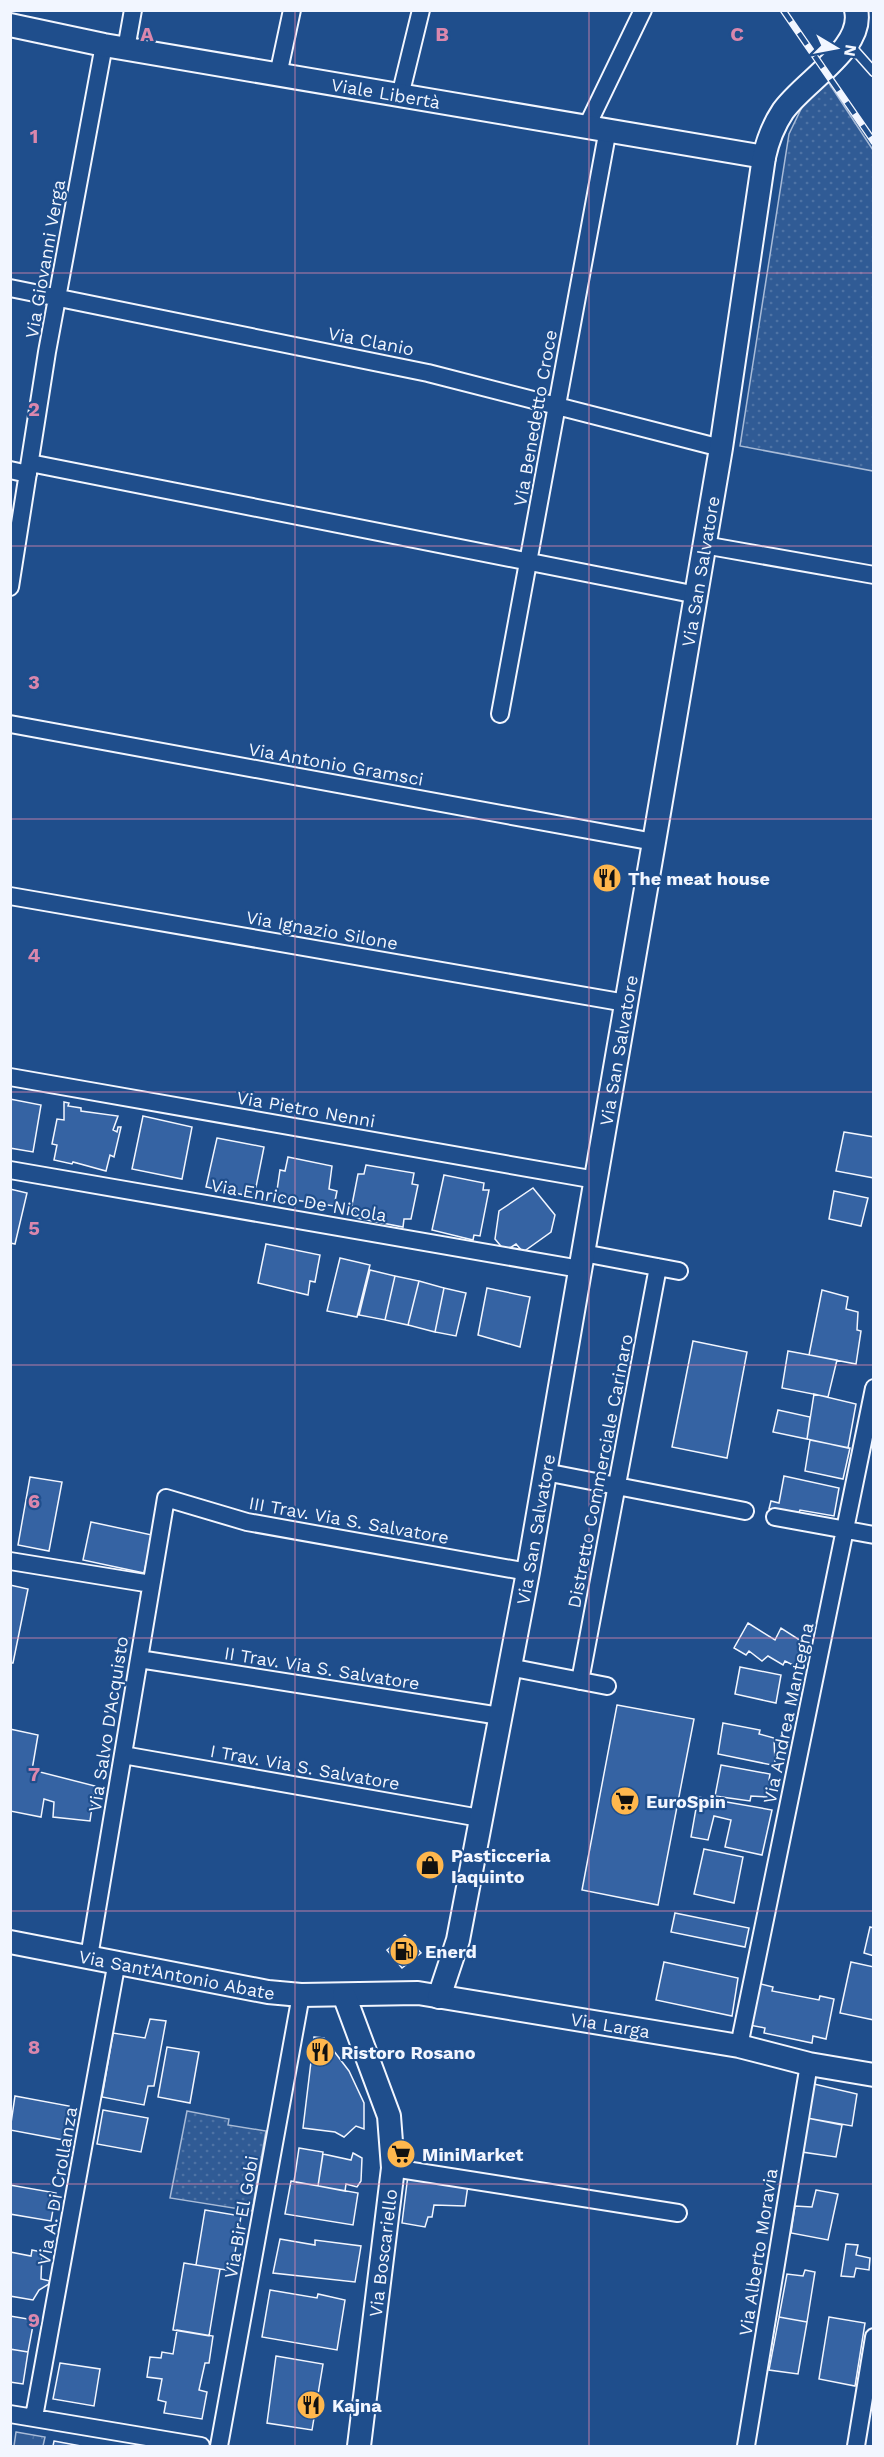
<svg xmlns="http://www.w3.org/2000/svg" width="884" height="2457" font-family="'Work Sans',sans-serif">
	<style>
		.grass { fill: url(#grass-dots); stroke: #a8bbd7; stroke-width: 1.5 }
		.park { fill: url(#park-crowns); stroke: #a8bbd7; stroke-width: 1.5 }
		.building { fill: #3563a3; stroke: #f2f6ff; stroke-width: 1.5 }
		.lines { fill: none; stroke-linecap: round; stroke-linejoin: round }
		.lane-casing { stroke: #f2f6ff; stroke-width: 11 }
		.street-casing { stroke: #f2f6ff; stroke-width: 20 }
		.secondary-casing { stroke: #f2f6ff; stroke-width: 26 }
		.lane { stroke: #1f4e8c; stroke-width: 8 }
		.street { stroke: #1f4e8c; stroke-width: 16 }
		.secondary { stroke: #1f4e8c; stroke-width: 22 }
		.rail-casing { stroke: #f2f6ff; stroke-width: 7 }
		.rail { stroke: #1f4e8c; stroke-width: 4.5; stroke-dasharray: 14; stroke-linecap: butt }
		.grid { fill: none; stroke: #da87ad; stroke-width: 1.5; stroke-opacity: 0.55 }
		.labels { text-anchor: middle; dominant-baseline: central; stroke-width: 4.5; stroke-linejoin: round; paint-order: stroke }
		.street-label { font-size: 18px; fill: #f2f6ff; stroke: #1f4e8c }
		.poi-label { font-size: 18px; font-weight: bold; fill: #f2f6ff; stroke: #1f4e8c; text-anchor: start }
		.grid-label { font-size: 20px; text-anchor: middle; font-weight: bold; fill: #da87ad; stroke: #1f4e8c; stroke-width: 4.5; stroke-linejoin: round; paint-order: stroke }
	</style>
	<defs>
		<pattern id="grass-dots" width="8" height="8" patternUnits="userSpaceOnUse" patternTransform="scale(1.5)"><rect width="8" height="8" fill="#305b95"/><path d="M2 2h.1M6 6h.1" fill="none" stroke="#4e73a5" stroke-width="1.8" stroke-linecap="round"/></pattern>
		<pattern id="park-crowns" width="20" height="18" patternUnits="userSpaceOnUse" patternTransform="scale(1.5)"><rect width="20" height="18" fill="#305b95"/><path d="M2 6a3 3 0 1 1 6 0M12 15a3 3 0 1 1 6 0" fill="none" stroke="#4e73a5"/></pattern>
	</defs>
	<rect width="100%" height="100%" fill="#1f4e8c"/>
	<path class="grass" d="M825 77 873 150V471L740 446 789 134 803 105Z
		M187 2111 229 2119 228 2125 266 2131 252 2211 170 2198Z"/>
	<path class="park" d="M16 2432 45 2437 43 2446H14Z"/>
	<path class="building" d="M10 1099 41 1105 33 1152 10 1148Z
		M64 1102 69 1103 68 1106 81 1108V1111L118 1116 113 1130 117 1132 118 1127H121L114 1157 110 1155 106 1171 73 1162 72 1164 54 1160 57 1145 52 1144 57 1119 64 1120Z
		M143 1116 192 1127 182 1179 132 1169Z
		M844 1132 874 1137V1178L836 1171Z
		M217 1138 264 1147 254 1197 206 1187Z
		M288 1157 332 1166 329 1189 337 1191 334 1206 276 1197 280 1170 285 1171Z
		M366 1165 414 1173 412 1184 418 1185 411 1219H404L403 1227 356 1218 357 1211 351 1210 358 1174H364Z
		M444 1175 484 1183 483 1190H489L480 1236 474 1235 473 1240 432 1230Z
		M533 1188 555 1215 551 1232 523 1252 516 1244 505 1251 495 1239 499 1211Z
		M10 1189 27 1193 15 1244 10 1243Z
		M834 1191 868 1198 861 1226 829 1219Z
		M266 1244 320 1255 315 1282 310 1281 308 1295 258 1283Z
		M340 1258 370 1265 357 1317 327 1311Z
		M370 1270 395 1276 385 1320 359 1315Z
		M395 1276 419 1281 408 1325 385 1320Z
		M419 1281 444 1288 435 1332 408 1325Z
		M444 1288 466 1293 456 1336 435 1332Z
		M487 1288 530 1297 520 1347 478 1335Z
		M822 1290 848 1297 846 1309 858 1312 857 1330 861 1331 856 1364 809 1355Z
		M693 1341 747 1352 727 1458 672 1447Z
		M788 1351 837 1360 828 1397 782 1388Z
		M814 1394 856 1404 848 1448 807 1439Z
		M778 1410 810 1417 807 1439 773 1432Z
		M810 1440 850 1448 843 1479 805 1471Z
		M784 1476 839 1488 834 1516 800 1510 798 1515 769 1509 771 1501 779 1503Z
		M30 1477 62 1482 49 1551 18 1545Z
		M91 1522 152 1535 144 1573 83 1560Z
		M10 1585 28 1589 13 1663H10Z
		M748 1623 775 1640 781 1628 806 1644 797 1667 785 1661 783 1665 768 1656 762 1661 749 1651 746 1655 734 1648Z
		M740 1667 781 1675 776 1703 735 1694Z
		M617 1705 694 1719 658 1905 582 1890Z
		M723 1723 760 1730 759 1734 774 1738 775 1762 772 1765 718 1754Z
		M10 1729 38 1735 32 1770 95 1786 90 1821 53 1817 54 1802 44 1799 41 1817 10 1811Z
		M721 1765 770 1774 769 1780 774 1782 773 1791 768 1790 767 1797 751 1796 750 1801 715 1796Z
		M698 1797 772 1810 762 1855 725 1847 731 1820 714 1816 708 1840 691 1837Z
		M704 1849 743 1857 734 1903 694 1894Z
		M675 1913 749 1928 745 1947 671 1932Z
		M870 1927 874 1928V1956L864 1953Z
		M405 1935 421 1953 402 1968 387 1950Z
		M664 1962 738 1978 732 2016 656 2000Z
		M851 1962 874 1967V2020L840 2013Z
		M757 1983 773 1987 772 1991 819 2000 820 1996 834 1999 826 2039 813 2036 812 2043 764 2033 765 2028 749 2025Z
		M150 2019 166 2021 154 2086H148L144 2105 102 2097 113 2033 145 2038Z
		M314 2037 324 2038 349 2071 364 2103V2129L356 2126 344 2137 335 2132 303 2128Z
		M167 2047 199 2052 190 2103 158 2097Z
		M814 2084 857 2094 852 2126 807 2118Z
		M15 2096 69 2106 64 2140 10 2130Z
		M103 2110 148 2118 141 2152 97 2144Z
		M807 2118 842 2125 836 2157 802 2152Z
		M299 2148 323 2152 318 2186 294 2182Z
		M353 2153 362 2158 361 2181 357 2187 346 2184 345 2191 318 2186 323 2154 351 2160Z
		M408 2175 468 2185 465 2206 434 2205 432 2217H428L425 2227 402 2223Z
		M291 2181 358 2193 353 2225 285 2214Z
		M10 2185 56 2193 51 2221 10 2214Z
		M816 2190 838 2194 828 2240 791 2233 795 2206 812 2207Z
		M205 2210 241 2216 232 2271 196 2265Z
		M280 2239 315 2245V2240L361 2246 355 2282 273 2273Z
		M846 2244 858 2245 856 2255 870 2258 869 2270 856 2268 854 2277 841 2276Z
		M32 2250 42 2252 41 2279 50 2281 49 2284 39 2290 33 2300 10 2296V2252L31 2256Z
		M184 2263 220 2269 209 2336 173 2330Z
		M805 2270 815 2272 807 2322 779 2317 787 2274 803 2276Z
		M270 2290 317 2298 318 2294 345 2300 337 2350 262 2337Z
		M10 2316 34 2320 28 2352 10 2349Z
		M779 2317 807 2322 798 2374 769 2370Z
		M829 2317 865 2323 855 2386 819 2379Z
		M177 2330 213 2336 209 2363H205L199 2390 207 2392 202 2419 164 2413 166 2402 158 2400 162 2379 147 2377 150 2357 161 2358 162 2352 173 2354Z
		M10 2349 28 2352 23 2384 10 2382Z
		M276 2356 323 2364 312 2430 267 2423Z
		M60 2363 100 2369 94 2406 53 2399Z
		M54 2441 81 2446H53Z"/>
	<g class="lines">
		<g class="lane-casing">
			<path id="lane" d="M850 45 874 72"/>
		</g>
		<g class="street-casing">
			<path id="street" d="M126 49 133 10
				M278 75 292 10
				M400 96 421 10
				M587 126 643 10
				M10 288 428 373 721 448
				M30 463 697 595
				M10 470 28 474
				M704 545 874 575
				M10 587 47 352 104 45
				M500 714 608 129
				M10 724 654 842
				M10 896 626 1003
				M10 1077 596 1180
				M10 1170 580 1269
				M583 1253 679 1271
				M545 1472 745 1511
				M775 1517 874 1535
				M10 1561 151 1584
				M139 1659 500 1716
				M509 1667 607 1686
				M580 1681 658 1267
				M123 1755 480 1818
				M89 1957 166 1498 247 1522 528 1572
				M739 2046 874 1388
				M393 2168 678 2213
				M10 2414 201 2446
				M34 2417 117 1961
				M219 2446 301 1995
				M746 2446 809 2064
				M856 2446 874 2337"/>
		</g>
		<g class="secondary-casing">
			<g id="secondary">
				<path id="s1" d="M10 25 104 45 764 157"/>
				<path id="s2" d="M10 1942 268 1992 301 1995 418 1993 739 2046 809 2064 874 2075"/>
				<path d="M344 1995 389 2116 393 2168 359 2446"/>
				<path id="s3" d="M439 1997 458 1940 528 1572 654 842 721 448 764 157C768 139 773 126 783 111 804 81 865 48 856 10"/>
			</g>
		</g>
		<use href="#lane" class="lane"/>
		<use href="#street" class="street"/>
		<use href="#secondary" class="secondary"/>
		<g class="rail-casing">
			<path id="rail" d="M783 10 874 142"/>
		</g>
		<use href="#rail" class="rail"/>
	</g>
	<path class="grid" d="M295 10V2446M589 10V2446M10 273H874M10 546H874M10 819H874M10 1092H874M10 1365H874M10 1638H874M10 1911H874M10 2184H874"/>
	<defs>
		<g id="restaurant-disc" transform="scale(1.5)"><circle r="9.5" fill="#ffb74d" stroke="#1f4e8c"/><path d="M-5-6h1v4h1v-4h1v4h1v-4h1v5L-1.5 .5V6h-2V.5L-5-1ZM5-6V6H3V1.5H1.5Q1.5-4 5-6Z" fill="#111"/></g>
		<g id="supermarket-disc" transform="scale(1.5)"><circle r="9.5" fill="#ffb74d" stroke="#1f4e8c"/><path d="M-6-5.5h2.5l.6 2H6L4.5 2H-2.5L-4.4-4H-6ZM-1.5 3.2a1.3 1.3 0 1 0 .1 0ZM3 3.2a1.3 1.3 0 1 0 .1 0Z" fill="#111"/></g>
		<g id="shop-disc" transform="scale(1.5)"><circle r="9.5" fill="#ffb74d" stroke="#1f4e8c"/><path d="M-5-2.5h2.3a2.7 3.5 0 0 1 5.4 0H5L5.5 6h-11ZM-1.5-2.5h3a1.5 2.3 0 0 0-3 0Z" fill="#111"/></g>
		<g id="fuel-disc" transform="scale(1.5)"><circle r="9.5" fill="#ffb74d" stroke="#1f4e8c"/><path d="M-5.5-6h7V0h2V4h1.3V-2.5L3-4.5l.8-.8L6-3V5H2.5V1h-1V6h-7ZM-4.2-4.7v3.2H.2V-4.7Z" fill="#111"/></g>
	</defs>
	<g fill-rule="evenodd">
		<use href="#restaurant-disc" x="607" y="878"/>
		<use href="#supermarket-disc" x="625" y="1801"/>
		<use href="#shop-disc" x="430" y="1865"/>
		<use href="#fuel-disc" x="404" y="1951"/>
		<use href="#restaurant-disc" x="320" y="2052"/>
		<use href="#supermarket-disc" x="401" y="2154"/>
		<use href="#restaurant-disc" x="311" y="2405"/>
	</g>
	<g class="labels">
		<g class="street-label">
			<text stroke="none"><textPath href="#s1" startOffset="382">Viale Libertà</textPath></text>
			<text transform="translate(45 259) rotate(-80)">Via Giovanni Verga</text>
			<text transform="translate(371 341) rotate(11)">Via Clanio</text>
			<text transform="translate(535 418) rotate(-80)">Via Benedetto Croce</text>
			<text stroke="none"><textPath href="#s3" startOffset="1450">Via San Salvatore</textPath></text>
			<text transform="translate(336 764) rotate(10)">Via Antonio Gramsci</text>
			<text transform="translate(322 930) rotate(10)">Via Ignazio Silone</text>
			<text stroke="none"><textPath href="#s3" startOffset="964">Via San Salvatore</textPath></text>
			<text transform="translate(306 1109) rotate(10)">Via Pietro Nenni</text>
			<text transform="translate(299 1200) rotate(10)">Via Enrico De Nicola</text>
			<text transform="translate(600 1471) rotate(-79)">Distretto Commerciale Carinaro</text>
			<text transform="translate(349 1520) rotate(10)">III Trav. Via S. Salvatore</text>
			<text stroke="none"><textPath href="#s3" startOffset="478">Via San Salvatore</textPath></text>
			<text transform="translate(322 1668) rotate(9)">II Trav. Via S. Salvatore</text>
			<text transform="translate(788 1713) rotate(-78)">Via Andrea Mantegna</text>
			<text transform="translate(108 1724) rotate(-81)">Via Salvo D'Acquisto</text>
			<text transform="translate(305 1767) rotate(10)">I Trav. Via S. Salvatore</text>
			<text stroke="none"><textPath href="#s2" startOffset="170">Via Sant'Antonio Abate</textPath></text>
			<text stroke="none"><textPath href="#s2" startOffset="608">Via Larga</textPath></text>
			<text transform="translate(57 2186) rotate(-80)">Via A. Di Crollanza</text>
			<text transform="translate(241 2217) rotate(-80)">Via Bir El Gobi</text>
			<text transform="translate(758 2252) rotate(-81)">Via Alberto Moravia</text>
			<text transform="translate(383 2253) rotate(-83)">Via Boscariello</text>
		</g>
		<g class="poi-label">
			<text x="628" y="878">The meat house</text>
			<text x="646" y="1801">EuroSpin</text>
			<text x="451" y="1855">Pasticceria<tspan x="451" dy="21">Iaquinto</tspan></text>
			<text x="425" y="1951">Enerd</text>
			<text x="341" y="2052">Ristoro Rosano</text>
			<text x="422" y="2154">MiniMarket</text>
			<text x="332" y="2405">Kajna</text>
		</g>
	</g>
	<g class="grid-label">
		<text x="147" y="41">A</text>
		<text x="442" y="41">B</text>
		<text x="737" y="41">C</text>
		<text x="34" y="143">1</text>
		<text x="34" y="416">2</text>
		<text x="34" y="689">3</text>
		<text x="34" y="962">4</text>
		<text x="34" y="1235">5</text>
		<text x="34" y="1508">6</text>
		<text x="34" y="1781">7</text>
		<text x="34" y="2054">8</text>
		<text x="34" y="2327">9</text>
	</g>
	<rect width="884" height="2457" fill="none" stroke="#f2f6ff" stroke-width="24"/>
	<g transform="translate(836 48) rotate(100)" stroke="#1f4e8c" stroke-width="4.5" paint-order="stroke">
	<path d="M0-4.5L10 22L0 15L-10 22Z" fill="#f2f6ff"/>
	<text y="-9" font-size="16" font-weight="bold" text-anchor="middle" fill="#f2f6ff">N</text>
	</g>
</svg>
